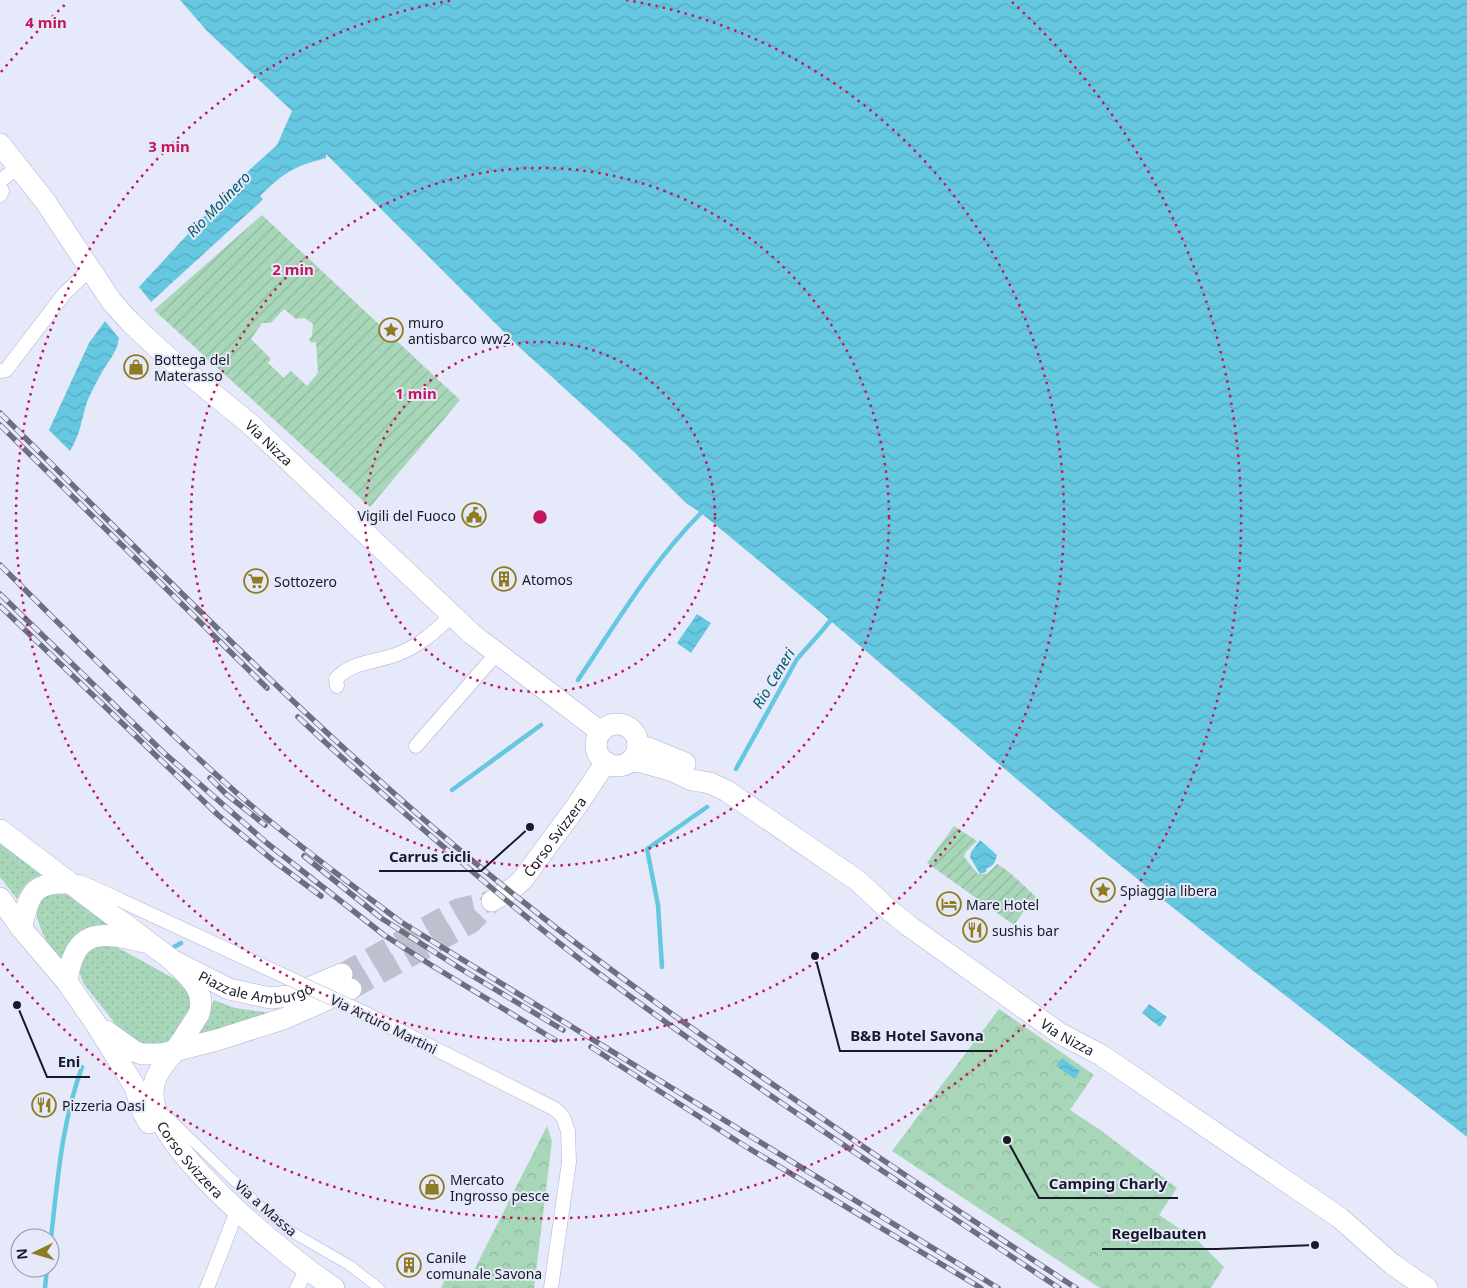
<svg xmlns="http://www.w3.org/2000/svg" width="1467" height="1288" font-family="'Noto Sans',sans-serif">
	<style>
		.grass { fill: url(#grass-dots) }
		.park { fill: url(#park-crowns) }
		.garden { fill: url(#garden-furrows); fill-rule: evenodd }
		.water { fill: url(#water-waves) }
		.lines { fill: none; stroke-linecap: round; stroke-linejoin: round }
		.stream { stroke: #65c7e0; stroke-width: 4.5 }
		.primary-tunnel { stroke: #bdc0cf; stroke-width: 21; stroke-dasharray: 21 11; stroke-linecap: butt }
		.pedestrian-casing { stroke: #abb2d8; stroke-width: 11 }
		.minor-casing { stroke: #abb2d8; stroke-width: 15 }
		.primary-casing { stroke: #abb2d8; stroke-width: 22 }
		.pedestrian { stroke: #fff; stroke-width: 10 }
		.minor { stroke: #fff; stroke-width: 14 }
		.primary { stroke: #fff; stroke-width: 21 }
		.rail-casing { stroke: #6d6f7e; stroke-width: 5.5 }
		.rail { stroke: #e6e9f9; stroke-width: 4; stroke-dasharray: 11; stroke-linecap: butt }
		.minor-bridge-casing { stroke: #abb2d8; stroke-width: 15; stroke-linecap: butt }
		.minor-bridge { stroke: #fff; stroke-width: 14 }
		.ring { fill: none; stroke: #c2185b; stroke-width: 2.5; stroke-dasharray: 2.5 5 }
		.labels { text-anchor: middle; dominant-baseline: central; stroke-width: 4; stroke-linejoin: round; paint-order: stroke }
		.poi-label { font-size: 14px; fill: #181a28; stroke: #e6e9f9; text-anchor: start }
		.street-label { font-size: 14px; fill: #181a28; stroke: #e6e9f9 }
		.water-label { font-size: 15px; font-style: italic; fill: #045c6d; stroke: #e6e9f9 }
		.centre { fill: #c2185b; stroke: #e6e9f9; stroke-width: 2.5 }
		.ring-label { font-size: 15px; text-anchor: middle; font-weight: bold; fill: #c2185b; stroke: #e6e9f9; stroke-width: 4; stroke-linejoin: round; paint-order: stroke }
		.leader { fill: none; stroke: #181a28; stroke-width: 2 }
		.callout-dot { fill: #181a28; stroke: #e6e9f9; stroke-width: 2 }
		.callout-label { font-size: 15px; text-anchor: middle; font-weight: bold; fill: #181a28; stroke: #e6e9f9; stroke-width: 4; stroke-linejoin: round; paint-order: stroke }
	</style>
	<defs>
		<pattern id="grass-dots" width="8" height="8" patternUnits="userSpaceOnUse" patternTransform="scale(1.25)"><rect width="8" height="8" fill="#a7d7b8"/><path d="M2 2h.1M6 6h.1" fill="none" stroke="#8fb89e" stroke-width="1.8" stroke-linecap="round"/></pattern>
		<pattern id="park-crowns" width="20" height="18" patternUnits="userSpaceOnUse" patternTransform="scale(1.25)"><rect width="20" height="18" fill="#a7d7b8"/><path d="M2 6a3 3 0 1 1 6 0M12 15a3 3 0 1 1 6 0" fill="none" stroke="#8fb89e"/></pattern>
		<pattern id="garden-furrows" width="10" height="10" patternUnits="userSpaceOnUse" patternTransform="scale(1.25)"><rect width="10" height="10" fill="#a7d7b8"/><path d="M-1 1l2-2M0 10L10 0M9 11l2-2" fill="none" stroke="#8fb89e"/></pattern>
		<pattern id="water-waves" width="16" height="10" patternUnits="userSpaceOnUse" patternTransform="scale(1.25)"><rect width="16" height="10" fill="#65c7e0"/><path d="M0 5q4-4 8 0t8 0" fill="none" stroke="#57aac0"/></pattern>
	</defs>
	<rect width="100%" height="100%" fill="#e6e9f9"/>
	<path class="grass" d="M0 843 44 875C30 877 24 886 17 899L0 877Z
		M59 891 74 897 118 928 61 965C52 949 20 907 48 894 51 893 56 892 59 891Z
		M111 944 184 984 191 992 194 1011 166 1045 131 1044 84 984 79 972 89 945Z
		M214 1000 235 1008 270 1013 197 1037Z"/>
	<path class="park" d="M999 1009 1094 1075 1070 1110 1099 1129 1177 1188 1159 1215 1198 1241 1224 1267 1211 1288H1100L892 1151Z
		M547 1126 552 1141 534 1288H441L451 1268 470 1278Z"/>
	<path class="garden" d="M262 215 460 400 370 507 154 310ZM284 309 296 319 305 318 313 324 312 336 309 340 312 343 316 342 318 373 307 386 291 371 284 378 268 363 271 359 251 339 262 323H271Z
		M954 826 977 841 966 852 964 857 978 874H987L997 864C1014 874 1026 889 1041 901L1031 909 1026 908 1014 925 927 863Z"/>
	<path class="water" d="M180 0H1467V1137C1352 1045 1233 958 1119 864 978 749 842 628 701 513L686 503 632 450 517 345 326 154V158C292 167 285 172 260 196L263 199 256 206 151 302 139 287 235 183 277 145 292 111 207 31Z
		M105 321 119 338C117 353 108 361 101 374 96 383 91 392 87 402 81 420 81 433 70 451L49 430 89 343Z
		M697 614 711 623 691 653 677 643Z
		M980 840 997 855C995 862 994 866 987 868L986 872 980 874 970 857 971 852Z
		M1149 1004 1167 1017 1160 1027 1142 1013Z
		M1062 1058 1080 1071 1075 1079 1056 1066Z"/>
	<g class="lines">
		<path class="stream" d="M578 680C617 622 652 562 701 513
			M736 769 797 659 821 632 835 615
			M452 790 541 725
			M174 947 181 943
			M662 967 658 905 647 849 707 807
			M50 1247C57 1187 61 1124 82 1067
			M45 1288 47 1268"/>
		<path class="primary-tunnel" d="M342 974 458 909 492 901
			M351 989 471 923 492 901"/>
		<g class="pedestrian-casing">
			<path id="pedestrian" d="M166 1115 259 1205 290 1231 349 1265 379 1288"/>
		</g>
		<g class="minor-casing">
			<path id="minor" d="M0 181 18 167
				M0 188 2 191 0 195
				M0 371 6 370 64 294 89 270
				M337 686 336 679C350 662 376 662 395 655 418 647 436 631 452 615
				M416 746 497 653
				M80 882 120 900
				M362 1012 555 1109 563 1117 568 1131 569 1162 551 1288
				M207 1288 237 1211
				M297 1288 307 1269"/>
		</g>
		<g class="primary-casing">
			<g id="primary">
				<path id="s1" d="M0 144 45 201 112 302 131 323 163 353 250 424 472 634 601 732"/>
				<circle cx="617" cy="745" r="21"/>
				<path d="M638 746 648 748 685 763"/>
				<path id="s2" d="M631 761 641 762 673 771 692 780 710 783 727 791 858 881 888 909 909 926 1059 1033 1101 1055 1340 1218 1392 1264 1427 1288"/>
				<path id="s3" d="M0 830 172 960 229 989 270 998 290 996 342 974"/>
				<path d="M0 898 21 928 67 982 96 1024 135 1087 143 1112 149 1123"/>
				<path id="s4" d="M492 901 512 889 523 879 578 804 606 762"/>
				<path d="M21 928C30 896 30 882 68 883"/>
				<path id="s5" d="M172 960C187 976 207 989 199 1014 191 1026 184 1038 176 1049 166 1063 154 1073 153 1091 149 1146 290 1259 334 1288"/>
				<path d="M67 982C74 928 100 931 144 942"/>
				<path d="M106 1031 134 1051 142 1054H162L217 1040 283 1019 351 989"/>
			</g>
		</g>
		<use href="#pedestrian" class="pedestrian"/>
		<use href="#minor" class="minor"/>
		<use href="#primary" class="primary"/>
		<g class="rail-casing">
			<path id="rail" d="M0 413C171 582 337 755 526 904 613 974 705 1038 797 1101 889 1165 982 1227 1076 1288
				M0 425 267 688
				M0 565C73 637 144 710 220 778 277 830 340 876 401 922L998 1288
				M0 594 163 752 268 844 384 935 431 965 555 1040
				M0 606 218 815 275 862 321 896
				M298 717C348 764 399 809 452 854 505 900 559 945 616 986 760 1092 910 1189 1059 1288
				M210 778 226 794 265 825
				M304 856 381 918 461 969 563 1030
				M591 1047 740 1143 981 1288"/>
		</g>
		<use href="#rail" class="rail"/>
		<g class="minor-bridge-casing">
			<path id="minor-bridge" d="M120 900 362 1012"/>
		</g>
		<use href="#minor-bridge" class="minor-bridge"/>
	</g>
	<g class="ring">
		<circle cx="540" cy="517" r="175"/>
		<circle cx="540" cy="517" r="349"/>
		<path d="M626 0A524 524 0 1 1 454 0"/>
		<path d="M1 72A699 699 0 0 1 68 2M1012 2A699 699 0 1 1 1 962"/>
	</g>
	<defs>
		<g id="sight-ring" transform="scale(1.25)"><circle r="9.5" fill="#e6e9f9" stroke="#8f7c22" stroke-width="1.5"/><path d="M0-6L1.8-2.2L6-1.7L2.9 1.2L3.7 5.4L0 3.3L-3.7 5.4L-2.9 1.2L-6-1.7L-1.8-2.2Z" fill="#8f7c22"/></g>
		<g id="shop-ring" transform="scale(1.25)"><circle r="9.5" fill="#e6e9f9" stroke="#8f7c22" stroke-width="1.5"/><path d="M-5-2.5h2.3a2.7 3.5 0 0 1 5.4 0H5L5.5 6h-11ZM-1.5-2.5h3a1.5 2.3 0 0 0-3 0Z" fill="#8f7c22"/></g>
		<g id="civic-ring" transform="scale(1.25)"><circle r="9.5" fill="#e6e9f9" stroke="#8f7c22" stroke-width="1.5"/><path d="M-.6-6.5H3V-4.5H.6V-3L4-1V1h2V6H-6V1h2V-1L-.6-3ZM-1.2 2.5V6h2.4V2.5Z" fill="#8f7c22"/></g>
		<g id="building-ring" transform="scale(1.25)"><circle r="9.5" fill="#e6e9f9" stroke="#8f7c22" stroke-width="1.5"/><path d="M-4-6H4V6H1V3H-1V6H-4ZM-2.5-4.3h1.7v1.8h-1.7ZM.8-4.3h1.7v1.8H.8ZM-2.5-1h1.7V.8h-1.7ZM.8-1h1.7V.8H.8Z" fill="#8f7c22"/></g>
		<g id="supermarket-ring" transform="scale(1.25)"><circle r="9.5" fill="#e6e9f9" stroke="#8f7c22" stroke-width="1.5"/><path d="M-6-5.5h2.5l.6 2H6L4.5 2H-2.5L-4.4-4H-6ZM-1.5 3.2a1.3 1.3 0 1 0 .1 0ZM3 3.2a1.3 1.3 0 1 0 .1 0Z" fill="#8f7c22"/></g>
		<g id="hotel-ring" transform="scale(1.25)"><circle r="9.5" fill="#e6e9f9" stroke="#8f7c22" stroke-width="1.5"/><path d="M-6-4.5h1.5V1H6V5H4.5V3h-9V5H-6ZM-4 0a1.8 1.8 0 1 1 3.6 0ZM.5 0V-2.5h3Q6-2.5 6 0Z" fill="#8f7c22"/></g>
		<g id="restaurant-ring" transform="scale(1.25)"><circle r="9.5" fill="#e6e9f9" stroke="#8f7c22" stroke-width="1.5"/><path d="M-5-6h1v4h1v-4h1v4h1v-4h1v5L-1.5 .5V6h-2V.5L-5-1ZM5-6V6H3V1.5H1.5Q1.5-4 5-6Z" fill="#8f7c22"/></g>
	</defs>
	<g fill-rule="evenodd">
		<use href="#sight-ring" x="391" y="330"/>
		<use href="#shop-ring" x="136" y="367"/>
		<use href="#civic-ring" x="474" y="515"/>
		<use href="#building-ring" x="504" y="579"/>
		<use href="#supermarket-ring" x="256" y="581"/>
		<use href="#sight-ring" x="1103" y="890"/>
		<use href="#hotel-ring" x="949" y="904"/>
		<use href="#restaurant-ring" x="975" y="930"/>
		<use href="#restaurant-ring" x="44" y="1105"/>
		<use href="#shop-ring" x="432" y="1187"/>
		<use href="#building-ring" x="409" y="1265"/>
	</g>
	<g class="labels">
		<g class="poi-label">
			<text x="408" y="322">muro<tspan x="408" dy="16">antisbarco ww2</tspan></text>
			<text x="154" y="359">Bottega del<tspan x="154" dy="16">Materasso</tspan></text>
			<text x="456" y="515" text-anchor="end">Vigili del Fuoco</text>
			<text x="522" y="579">Atomos</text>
			<text x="274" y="581">Sottozero</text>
			<text x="1120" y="890">Spiaggia libera</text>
			<text x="966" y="904">Mare Hotel</text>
			<text x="992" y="930">sushis bar</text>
			<text x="62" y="1105">Pizzeria Oasi</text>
			<text x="450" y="1179">Mercato<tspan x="450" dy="16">Ingrosso pesce</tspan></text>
			<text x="426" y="1257">Canile<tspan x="426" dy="16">comunale Savona</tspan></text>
		</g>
		<g class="street-label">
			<text stroke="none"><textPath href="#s1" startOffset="405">Via Nizza</textPath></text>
			<text stroke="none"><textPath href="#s4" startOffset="91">Corso Svizzera</textPath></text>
			<text stroke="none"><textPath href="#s3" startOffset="306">Piazzale Amburgo</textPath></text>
			<text transform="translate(384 1024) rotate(26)">Via Arturo Martini</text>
			<text stroke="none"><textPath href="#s2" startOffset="522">Via Nizza</textPath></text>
			<text stroke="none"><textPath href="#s5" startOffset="235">Corso Svizzera</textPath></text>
			<text transform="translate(266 1208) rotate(41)">Via a Massa</text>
		</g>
		<g class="water-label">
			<text transform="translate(218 204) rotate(-46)">Rio Molinero</text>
			<text transform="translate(773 678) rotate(-59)">Rio Ceneri</text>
		</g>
	</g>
	<circle cx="540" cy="517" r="8" class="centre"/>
	<g class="ring-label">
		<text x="46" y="28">4 min</text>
		<text x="169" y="152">3 min</text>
		<text x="293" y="275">2 min</text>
		<text x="416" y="399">1 min</text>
	</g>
	<path class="leader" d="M530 827L481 871H379M815 956L840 1051H993M17 1005L47 1077H90M1007 1140L1039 1198H1178M1315 1245L1217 1249H1102"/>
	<g class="callout-dot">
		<circle cx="530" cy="827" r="5"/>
		<circle cx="815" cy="956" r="5"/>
		<circle cx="17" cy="1005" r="5"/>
		<circle cx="1007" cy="1140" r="5"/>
		<circle cx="1315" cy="1245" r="5"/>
	</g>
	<g class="callout-label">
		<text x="430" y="862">Carrus cicli</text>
		<text x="917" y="1041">B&amp;B Hotel Savona</text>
		<text x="69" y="1067">Eni</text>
		<text x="1108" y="1189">Camping Charly</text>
		<text x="1159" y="1239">Regelbauten</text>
	</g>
	<g transform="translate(35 1253) rotate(265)"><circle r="24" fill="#e6e9f9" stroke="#9496a5"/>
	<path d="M0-4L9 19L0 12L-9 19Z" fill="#8f7c22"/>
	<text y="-8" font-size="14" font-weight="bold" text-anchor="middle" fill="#181a28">N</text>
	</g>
</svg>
